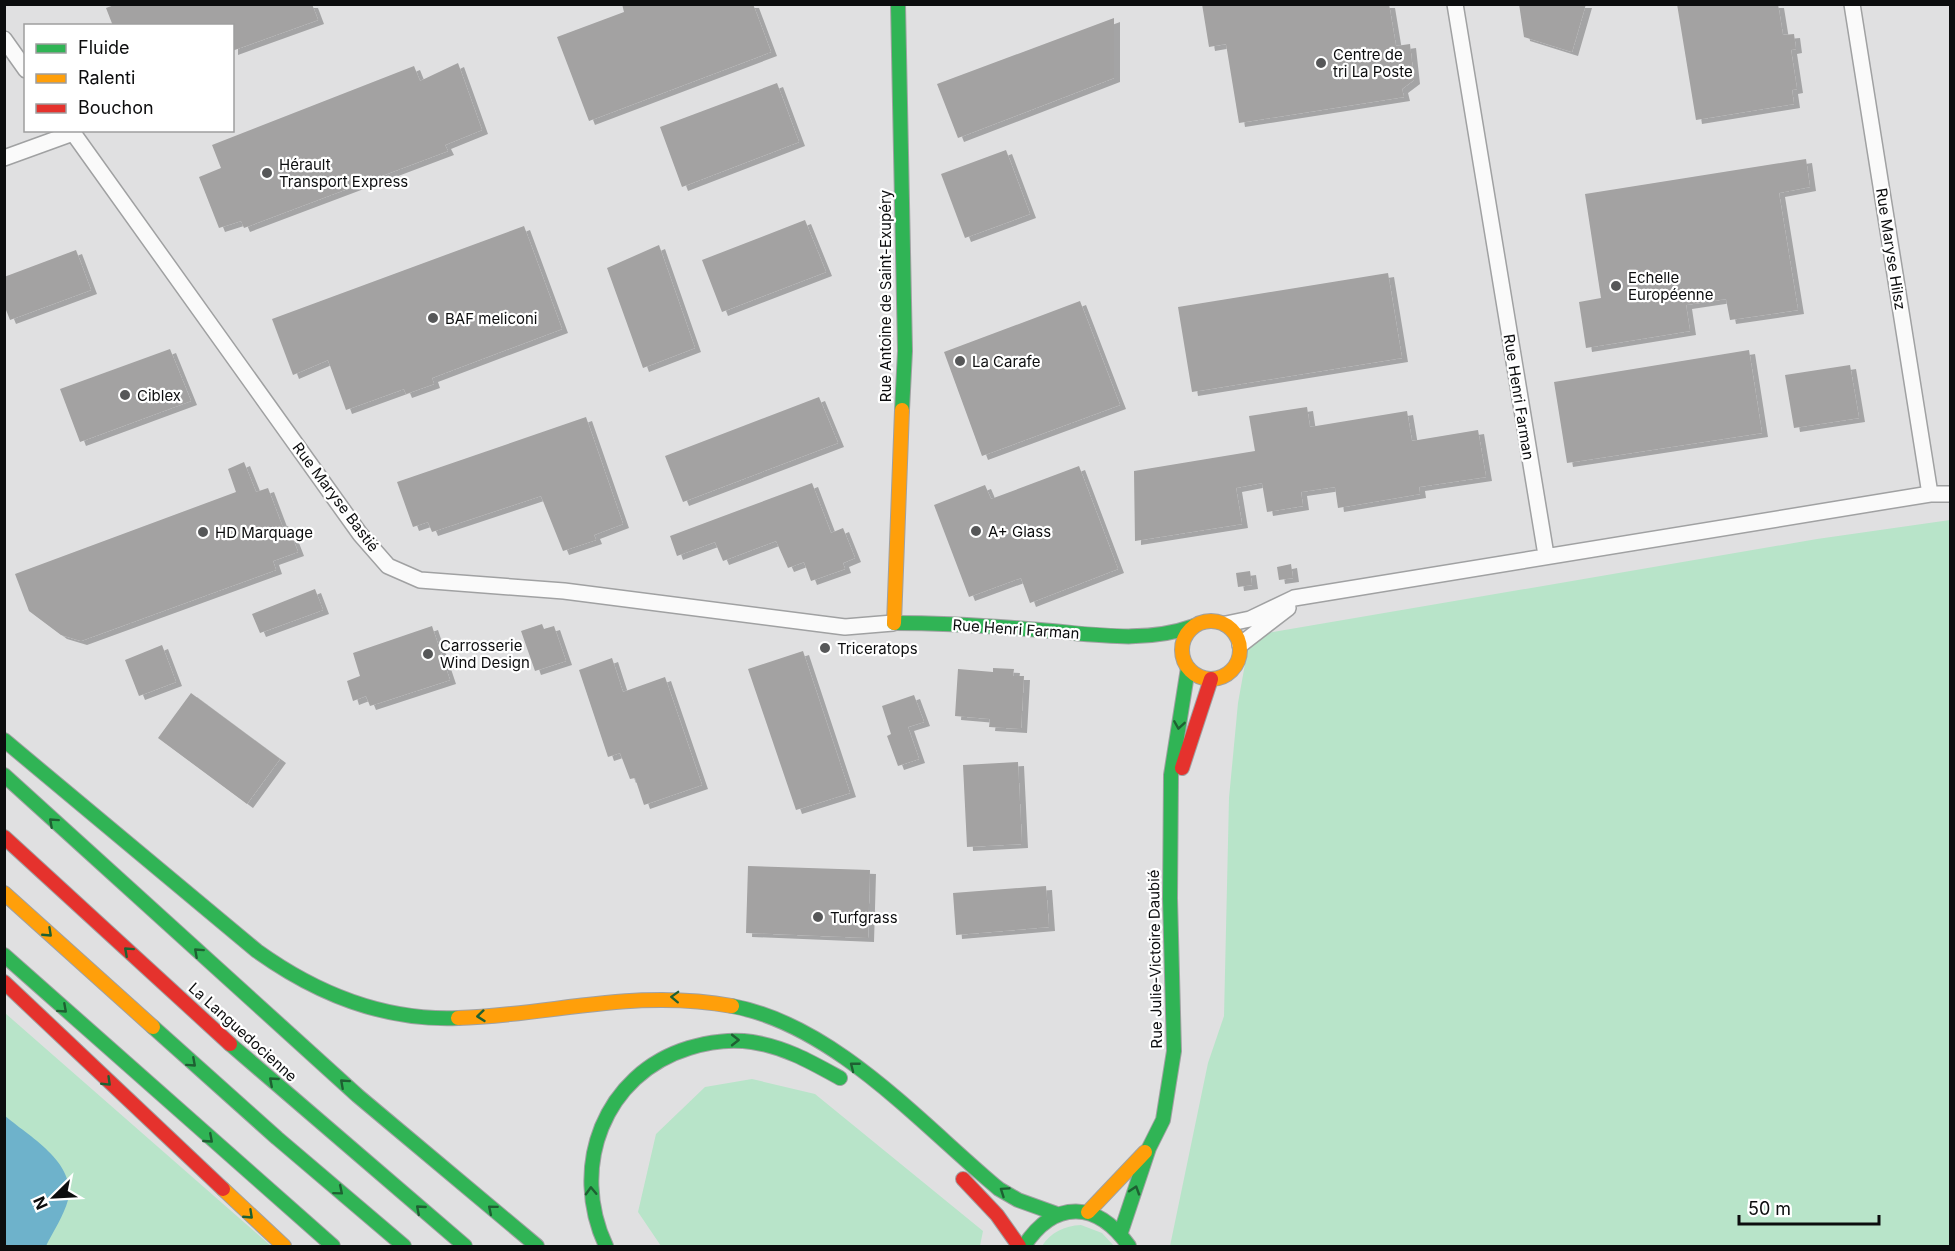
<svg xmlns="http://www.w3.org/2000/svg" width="1955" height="1251" font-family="Inter,sans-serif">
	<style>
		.green { fill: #b8e4c9 }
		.water { fill: #6eb2cb }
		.building { fill: #a3a2a2; filter: url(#shadow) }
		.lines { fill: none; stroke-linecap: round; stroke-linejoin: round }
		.street-casing { stroke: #a0a1a2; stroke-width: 18 }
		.fast-casing { stroke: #a0a1a2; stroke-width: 16 }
		.slow-casing { stroke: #a0a1a2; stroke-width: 16 }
		.jam-casing { stroke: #a0a1a2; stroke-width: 16 }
		.street { stroke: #fafafa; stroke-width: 15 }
		.fast { stroke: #30b455; stroke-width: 14 }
		.slow { stroke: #ff9f0a; stroke-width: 14 }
		.jam { stroke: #e5322d; stroke-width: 14 }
		.oneway { stroke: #1e6032 }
		.poi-dot { fill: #565758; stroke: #fff; stroke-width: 2 }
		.labels { text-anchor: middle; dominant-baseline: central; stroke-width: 4.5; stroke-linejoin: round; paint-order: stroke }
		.poi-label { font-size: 15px; fill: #0c0d0e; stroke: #fff; text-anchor: start }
		.street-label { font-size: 15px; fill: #0c0d0e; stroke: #fff }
	</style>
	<defs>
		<filter id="shadow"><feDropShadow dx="6" dy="4" stdDeviation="0" flood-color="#0004"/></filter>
	</defs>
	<rect width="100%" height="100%" fill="#e0e0e1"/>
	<path class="green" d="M1950 520V1246H1170L1208 1063 1224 1016 1229 798 1238 703 1250 636 1817 539Z
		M5 1013 271 1246H5Z
		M752 1079 815 1094 983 1231 980 1246H661L638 1212 656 1134 705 1087Z
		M1081 1225 1102 1233 1114 1246H1042C1051 1232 1064 1226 1081 1225Z"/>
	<path class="water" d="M4 1115C28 1136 77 1162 68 1200 64 1215 53 1232 46 1246H5Z"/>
	<path class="building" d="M117 4H312L318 20 232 51V26H113L106 8Z
		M622 4H753L771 52 589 121 557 37 624 12Z
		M1202 4H1389L1396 46 1410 44 1414 80 1402 89 1404 97 1239 123 1226 44 1209 47Z
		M1519 4H1586L1572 52 1524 37Z
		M1677 4H1778L1783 35 1794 34 1796 49 1791 50 1797 89 1792 90 1794 104 1696 120Z
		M1114 18V78L958 138 937 84Z
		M458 63 482 130 445 145 448 151 244 228 241 221 219 228 199 177 221 168 212 145 414 66 420 81Z
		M777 83 799 142 682 187 660 127Z
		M1006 150 1030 214 965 238 941 174Z
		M1806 159 1810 187 1779 193 1798 310 1730 320 1726 299 1686 305 1690 331 1586 348 1579 302 1601 298 1585 194Z
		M805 220 826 272 722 312 702 260Z
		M524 226 562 329 432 378 434 384 406 394 404 389 346 410 328 360 293 375 272 319Z
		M659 245 695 348 643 368 607 268Z
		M76 250 91 290 10 320 4 305V277Z
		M1388 273 1402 358 1192 392 1178 307Z
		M1080 301 1120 405 982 456 944 352Z
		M170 349 191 401 80 442 60 389Z
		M1749 350 1762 433 1567 463 1554 382Z
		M1850 365 1859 418 1794 428 1785 375Z
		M819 397 838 443 683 502 665 456Z
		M1307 407 1310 427 1407 411 1412 441 1478 430 1486 477 1419 487 1420 494 1338 508 1335 487 1301 492 1303 506 1267 512 1262 483 1236 488 1242 524 1135 541 1134 471 1255 451 1249 416Z
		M586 417 623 524 594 535 596 540 563 551 541 496 432 532 428 522 413 527 397 482Z
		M244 462 256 492 268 488 283 528 288 526 298 552 273 561 276 570 81 641 61 635 29 611 15 574 236 492 228 469Z
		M1079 466 1118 569 1030 603 1021 578 969 597 934 505 985 485 991 499Z
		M812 483 831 533 843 528 855 558 843 563 845 569 811 581 804 562 788 568 776 541 723 561 715 542 677 556 670 536Z
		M1291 564 1293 578 1279 580 1277 567Z
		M1250 571 1252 585 1238 587 1236 573Z
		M315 589 323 610 260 633 252 614Z
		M542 624 544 629 554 626 566 661 535 671 521 631Z
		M432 626 450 680 370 706 366 696 353 701 347 681 360 676 353 653Z
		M162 645 176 682 139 696 125 660Z
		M803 651 850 793 796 810 748 669Z
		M612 658 623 692 665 677 702 785 644 805 635 778 630 779 620 753 608 757 579 670Z
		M993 668 1014 669 1013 676H1024L1021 729 989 727 990 719 955 716 958 669 993 672Z
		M191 693 280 759 247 804 158 738Z
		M914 695 924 722 908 727 919 759 898 766 887 736 891 734 882 706Z
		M1018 762 1022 844 967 847 963 765Z
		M748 866 870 870 868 938 746 933Z
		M1046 886 1049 927 956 935 953 893Z"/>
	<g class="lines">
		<g class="street-casing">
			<path id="street" d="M1455 4 1546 555
				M1852 4 1930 494
				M4 39 26 70
				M71 130 360 534 388 566 420 580 564 591 845 627 893 623
				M4 158 73 133
				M1226 624 1250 619 1294 598 1930 494H1950
				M1240 645 1288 608"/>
		</g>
		<g class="fast-casing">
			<path id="fast" d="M898 4 905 351 902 410
				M894 623C942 623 991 626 1040 630 1093 634 1143 644 1194 626
				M4 740 257 951C317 994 383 1021 458 1018
				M4 775 358 1096 537 1246
				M4 955 333 1246
				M732 1006C835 1025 922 1125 999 1189L1018 1200 1057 1214
				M153 1027 277 1138 404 1246
				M230 1044 465 1246
				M1121 1232 1149 1148 1163 1120 1174 1051 1170 898 1171 775 1188 668
				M606 1246C569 1167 604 1074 689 1048 708 1042 732 1039 752 1042 785 1047 811 1062 840 1078
				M1024 1246C1055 1199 1097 1201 1129 1246"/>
		</g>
		<g class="slow-casing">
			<path id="slow" d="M1182 650a29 29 0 1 1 58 0a29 29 0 1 1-58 0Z
				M894 623 902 410
				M4 893 153 1027
				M458 1018C553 1015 635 988 732 1006
				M223 1189 284 1246
				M1088 1212 1145 1152"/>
		</g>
		<g class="jam-casing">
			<path id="jam" d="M1182 768 1211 679
				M4 837 230 1044
				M4 982 223 1189
				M963 1179 997 1215 1019 1246"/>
		</g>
		<use href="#street" class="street"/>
		<use href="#fast" class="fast"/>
		<use href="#slow" class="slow"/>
		<use href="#jam" class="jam"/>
	</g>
	<defs><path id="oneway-chevron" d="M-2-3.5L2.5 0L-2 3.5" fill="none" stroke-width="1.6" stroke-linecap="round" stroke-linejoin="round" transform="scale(1.5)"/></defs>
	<g class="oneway">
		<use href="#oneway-chevron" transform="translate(1179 725) rotate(99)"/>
		<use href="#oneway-chevron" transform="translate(53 822) rotate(-138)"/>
		<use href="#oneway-chevron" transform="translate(48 933) rotate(43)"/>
		<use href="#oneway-chevron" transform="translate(128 951) rotate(-138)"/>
		<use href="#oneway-chevron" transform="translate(198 952) rotate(-138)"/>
		<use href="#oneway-chevron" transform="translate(675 997) rotate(-178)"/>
		<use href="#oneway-chevron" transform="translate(63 1009) rotate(42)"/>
		<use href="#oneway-chevron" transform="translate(481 1016) rotate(174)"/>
		<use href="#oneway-chevron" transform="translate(735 1040)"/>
		<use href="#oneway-chevron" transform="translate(192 1063) rotate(42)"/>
		<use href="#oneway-chevron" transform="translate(854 1066) rotate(-142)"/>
		<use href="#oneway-chevron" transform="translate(273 1081) rotate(-139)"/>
		<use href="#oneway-chevron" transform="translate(107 1082) rotate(44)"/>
		<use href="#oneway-chevron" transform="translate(344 1083) rotate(-138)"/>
		<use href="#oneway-chevron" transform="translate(209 1139) rotate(41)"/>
		<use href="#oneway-chevron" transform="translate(1135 1190) rotate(-72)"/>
		<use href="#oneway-chevron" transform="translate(339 1191) rotate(40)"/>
		<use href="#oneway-chevron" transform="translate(591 1191) rotate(-92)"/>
		<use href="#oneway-chevron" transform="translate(1004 1191) rotate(-146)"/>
		<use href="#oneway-chevron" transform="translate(420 1209) rotate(-139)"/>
		<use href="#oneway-chevron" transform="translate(492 1209) rotate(-140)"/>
		<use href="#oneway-chevron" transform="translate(249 1215) rotate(43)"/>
	</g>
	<g class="poi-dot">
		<circle cx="1321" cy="63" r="6"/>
		<circle cx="267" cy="173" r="6"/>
		<circle cx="1616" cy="286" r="6"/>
		<circle cx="433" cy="318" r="6"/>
		<circle cx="960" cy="361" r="6"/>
		<circle cx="125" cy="395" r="6"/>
		<circle cx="976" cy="531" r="6"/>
		<circle cx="203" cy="532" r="6"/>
		<circle cx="825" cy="648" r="6"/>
		<circle cx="428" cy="654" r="6"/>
		<circle cx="818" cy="917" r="6"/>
	</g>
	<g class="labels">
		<g class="poi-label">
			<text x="1333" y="54">Centre de<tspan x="1333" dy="17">tri La Poste</tspan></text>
			<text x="279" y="164">Hérault<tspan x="279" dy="17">Transport Express</tspan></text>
			<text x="1628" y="277">Echelle<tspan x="1628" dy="17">Européenne</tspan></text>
			<text x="445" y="318">BAF meliconi</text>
			<text x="972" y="361">La Carafe</text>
			<text x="137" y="395">Ciblex</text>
			<text x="988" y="531">A+ Glass</text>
			<text x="215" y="532">HD Marquage</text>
			<text x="440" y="645">Carrosserie<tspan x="440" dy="17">Wind Design</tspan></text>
			<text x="837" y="648">Triceratops</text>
			<text x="830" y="917">Turfgrass</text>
		</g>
		<g class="street-label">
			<text transform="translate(1891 249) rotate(81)">Rue Maryse Hilsz</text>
			<text transform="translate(885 296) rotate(-90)">Rue Antoine de Saint-Exupéry</text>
			<text transform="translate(1519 397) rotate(81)">Rue Henri Farman</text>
			<text transform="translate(336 497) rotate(53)">Rue Maryse Bastié</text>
			<text transform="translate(1016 629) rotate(4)">Rue Henri Farman</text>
			<text transform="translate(1155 959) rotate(-91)">Rue Julie-Victoire Daubié</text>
			<text transform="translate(243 1032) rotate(42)">La Languedocienne</text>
		</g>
	</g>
	<rect width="1955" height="1251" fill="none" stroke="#0c0d0e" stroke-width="12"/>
	<rect x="24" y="24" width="210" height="108" fill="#ffffff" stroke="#9e9e9f" stroke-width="1.5"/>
	<rect x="36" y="44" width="30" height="9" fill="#30b455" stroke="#9e9e9f" stroke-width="1.5"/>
	<text x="78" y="54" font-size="18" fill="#0c0d0e">Fluide</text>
	<rect x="36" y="74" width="30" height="9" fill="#ff9f0a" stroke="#9e9e9f" stroke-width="1.5"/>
	<text x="78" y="84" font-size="18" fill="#0c0d0e">Ralenti</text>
	<rect x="36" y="104" width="30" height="9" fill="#e5322d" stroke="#9e9e9f" stroke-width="1.5"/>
	<text x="78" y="114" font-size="18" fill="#0c0d0e">Bouchon</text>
	<g transform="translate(54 1197) rotate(246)" stroke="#ffffff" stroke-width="4.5" paint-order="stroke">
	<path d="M0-4.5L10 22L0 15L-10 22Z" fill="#0c0d0e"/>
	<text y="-9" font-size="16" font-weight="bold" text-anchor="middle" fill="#0c0d0e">N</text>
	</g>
	<path d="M1739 1215v9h140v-9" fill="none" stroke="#0c0d0e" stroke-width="3"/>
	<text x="1748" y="1215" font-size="18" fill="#0c0d0e" stroke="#ffffff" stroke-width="4.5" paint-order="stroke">50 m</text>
</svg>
